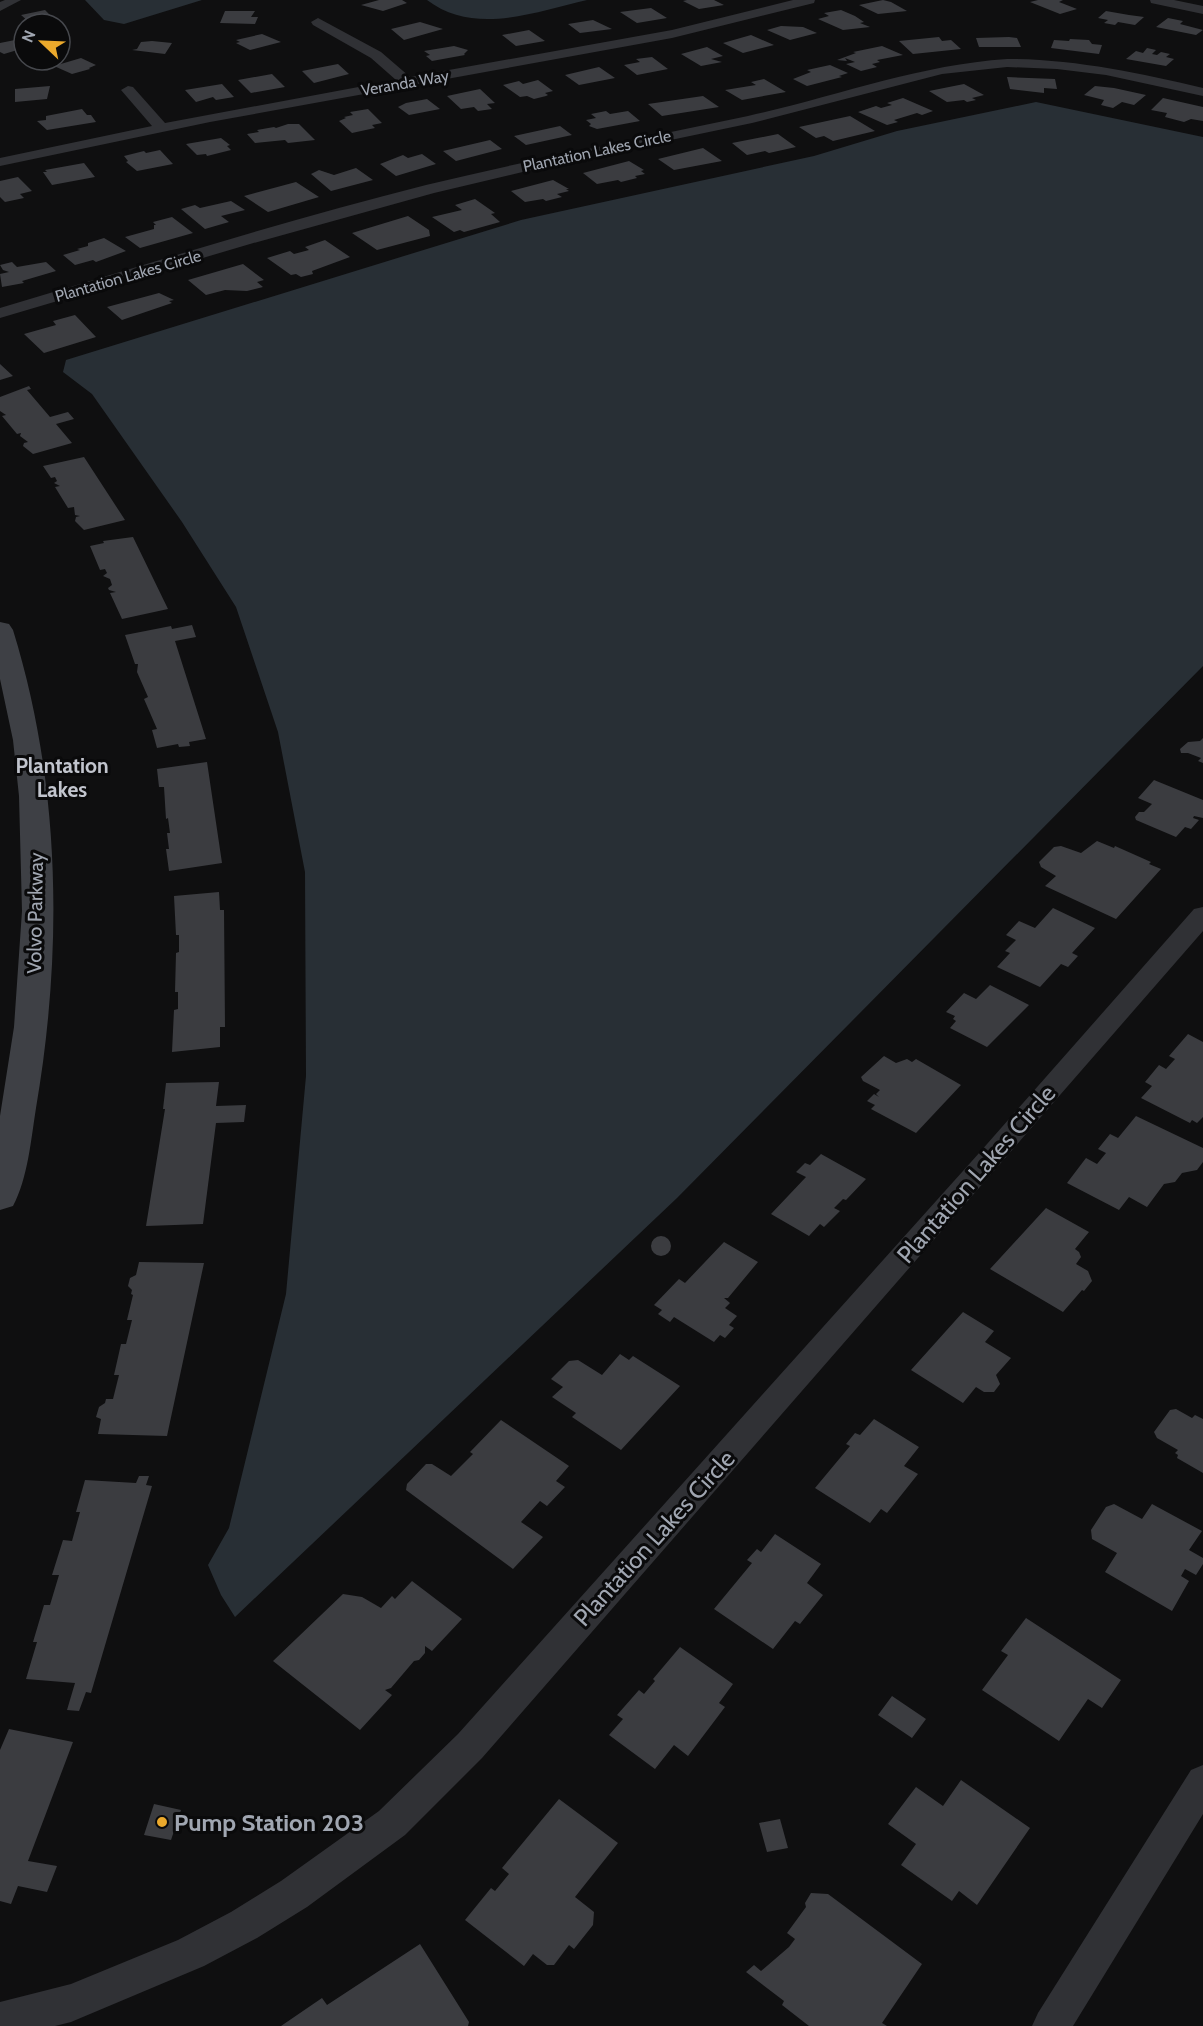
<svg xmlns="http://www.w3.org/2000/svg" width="1203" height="2026" font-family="Cabin,sans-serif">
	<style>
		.water { fill: #282f35 }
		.building { fill: #3b3c40 }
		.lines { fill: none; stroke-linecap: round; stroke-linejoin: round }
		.minor { fill: #303135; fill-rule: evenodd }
		.secondary { fill: #3e4045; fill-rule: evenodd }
		.poi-dot { fill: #eba92c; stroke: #0a0a0b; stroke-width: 2 }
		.labels { text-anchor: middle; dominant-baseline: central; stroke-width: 6; stroke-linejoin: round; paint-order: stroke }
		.far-street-label { font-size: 16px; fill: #a0a6b1; stroke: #0a0a0b }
		.street-label { font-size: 20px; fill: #a0a6b1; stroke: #0a0a0b }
		.neighbourhood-label { font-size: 21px; font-weight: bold; fill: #c1c4cd; stroke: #0a0a0b }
		.near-street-label { font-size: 24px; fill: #a0a6b1; stroke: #0a0a0b }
		.near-poi-label { font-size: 24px; font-weight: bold; fill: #a0a6b1; stroke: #0a0a0b; text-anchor: start }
	</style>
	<rect width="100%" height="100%" fill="#0f0f10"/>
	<path class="water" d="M85 0H202L124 24 104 20Z
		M427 0H587C535 12 474 36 427 0Z
		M1036 102 1203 137V666L677 1198 235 1617 221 1595 208 1565 229 1528 286 1294 306 1076 305 872 278 732 236 607 182 522 92 394 63 372 66 360 521 220 814 156 897 131Z"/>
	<path class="building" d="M379 0H402L407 3 383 11 361 5Z
		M687 0H714L724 5 699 9 683 1Z
		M883 0 891 2 907 11 878 14 859 5Z
		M1038 0H1063L1059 2 1077 9 1060 14 1030 2Z
		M651 8 667 18 637 23 620 12Z
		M45 10 52 17 28 21 21 15Z
		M841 10 855 16 864 22 860 23 870 27 843 30 818 19 829 16 824 13Z
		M225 11H255L251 17H258L255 24 220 23Z
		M1106 11 1129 15 1144 17 1135 25 1118 22 1115 25 1104 23 1108 20 1098 18Z
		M1168 18 1183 21 1180 24 1203 30 1196 35 1156 27Z
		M593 20 612 29 580 33 568 24Z
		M420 22 443 29 404 40 391 29Z
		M781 26 803 27 817 33 790 40 767 30Z
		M529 30 545 41 516 46 502 35Z
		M262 34 281 42 250 50 236 43 240 42 236 40Z
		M751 35 774 45 743 53 723 43Z
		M939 37 942 41 951 40 961 49 913 54 899 41Z
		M1009 37 1017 38 1021 47H979L976 38Z
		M1070 39 1089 40 1092 44 1102 45 1099 54 1051 48 1054 40 1069 41Z
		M15 40 24 45V48L4 54 0 52V43Z
		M152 41 172 43 165 54 132 50 137 49 141 42Z
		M454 46 468 50 464 54 465 55 432 61 426 56 430 55 424 51Z
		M882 46 903 55 877 60 880 62 872 64 877 67 861 71 846 64 855 62 845 58 847 61 837 60 856 53 853 52Z
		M707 47 723 56 711 59 722 62 701 66 681 54Z
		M1147 48 1156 50 1152 54 1157 55 1161 52 1170 54 1166 57 1174 59 1166 66 1126 59 1136 51 1143 53Z
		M652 57 668 69 637 75 624 65 640 62 636 59Z
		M81 58 96 65 89 68 90 69 72 74 54 66Z
		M338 64 349 74 314 83 302 71Z
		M830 65 848 73 839 76 842 77 807 86 793 79 811 72 807 70Z
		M599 67 615 78 579 85 565 75Z
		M272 74 285 87 251 93 238 80Z
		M1007 77 1055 79 1057 89 1044 88V93L1010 89Z
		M764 79 786 92 742 100 725 90 756 85 751 82Z
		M538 80 553 91 545 93 548 95 546 96 534 99 527 96 520 97 503 85 519 81 523 84Z
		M222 84 234 97 216 100 213 97 196 102 185 90Z
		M964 84 984 95 972 98 976 100 967 102 964 100 947 102 929 91Z
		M50 86 47 99 15 102V89Z
		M1095 86 1114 88 1146 95 1134 105 1122 102 1113 108 1101 105 1104 100 1084 95Z
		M480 89 495 103 487 104 492 109 478 111 474 107 461 109 447 96Z
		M703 96 719 107 662 116 648 104Z
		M903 98 933 111 922 115 917 113 894 120 898 122 887 125 858 112 876 106 881 108 892 105 887 103Z
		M1163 98 1203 107V121L1191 119 1184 122 1165 117 1167 113 1151 110Z
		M427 99 440 109 409 115 398 107 406 103Z
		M82 109 87 115H91L96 122 47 130 37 121 46 120V116Z
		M368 109 382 123 372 125 375 128 352 133 339 121 346 118 344 117 353 115 350 112Z
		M606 111 610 114 628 111 640 121 597 129 589 126 591 124 586 120 596 118 591 114Z
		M850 116 875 131 833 141 824 136 816 138 799 127Z
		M288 124H299L315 140 288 143 285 140 255 143 247 134 259 132 257 130 274 127 276 128Z
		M560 126 572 135 526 145 514 136Z
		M778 134 796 147 769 153 765 151 747 155 732 143Z
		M221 138 230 145 227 146 231 150 207 156 206 154 197 155 186 144Z
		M490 140 502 149 456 161 443 151Z
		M703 148 722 161 674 170 658 159Z
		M160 150 173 164 137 171 126 162 128 161 124 156 144 151 146 153Z
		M422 154 436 164 396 176 380 164 403 155 408 158Z
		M629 161 644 170 641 171 645 174 635 176 637 178 621 182 618 180 597 184 583 173Z
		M84 163 95 177 52 185 43 172H47L45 170Z
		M356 168 373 180 331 191 311 174 319 170 334 175Z
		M18 177 32 191 20 194 24 198 5 202 0 197V181Z
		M553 180 569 189H566L569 191 557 194 562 197 546 201 543 199 525 202 511 191Z
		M296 182 319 197 268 212 244 196Z
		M475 199 495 213 491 214 500 222 464 232 460 230 454 232 432 217 462 210 455 205Z
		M231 201 245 210 221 216 229 222 205 229 181 209 195 205 200 208Z
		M408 216 429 230 430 236 377 250 352 233Z
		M172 217 193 233 140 248 125 237 154 229V225H156L153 222Z
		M104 238 126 251 96 262 93 260 75 265 63 255 80 250 77 249 88 246V243Z
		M325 240 350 257 312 271 313 274 301 277 296 274 291 275 267 258 290 251 294 254 309 250 305 247Z
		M12 262 17 267 46 262 56 271 22 281 24 283 2 287 0 274 9 272 3 270 0 265Z
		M243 264 264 280 257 282 263 287 247 291 225 290 206 295 188 280Z
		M159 293 174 300 169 301 172 303 122 320 107 307Z
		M75 315 96 337 44 353 24 334 56 325 53 321Z
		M0 364 13 376 0 380Z
		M29 386 31 389 27 390 50 417 68 412 74 419 56 424 72 443 33 454 23 446 24 443 28 442 20 436 21 433 17 434 2 416 6 415 0 411V397Z
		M84 457 125 520 84 530 75 521 76 517 80 516 75 515 74 507 68 508 55 487 60 486 54 483 57 481 55 477 51 478 43 466Z
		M133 537 168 609 122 619 110 593 116 592 109 590 108 588 112 585 110 579 103 576 107 573 105 569 100 570 90 546 104 543 103 541Z
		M192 625 196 637 175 641 206 739 189 742 190 746 179 747 178 744 157 748 152 730 157 729 144 699 148 697 137 672 138 664H135L125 635 171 626 172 629Z
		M1203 738V763L1198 761 1201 758 1188 753H1181L1180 749 1188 742 1200 741Z
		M207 762 222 863 169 871 166 849H169L167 833H170L168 818 166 819 164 787H159L157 769Z
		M1154 780 1203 800V818L1194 816 1193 818 1199 820 1191 829 1185 827 1176 837 1136 820 1135 817 1139 812H1144L1152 804 1138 798Z
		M1097 841 1114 848 1115 846 1151 862 1149 864 1161 869 1116 919 1045 886 1056 876 1041 867 1039 862 1054 847 1061 846 1081 853Z
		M219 892 220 910H224L225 1027H220V1047L172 1052 174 1010 178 1009V992H175L176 953 179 952V935H176L174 896Z
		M1053 908 1095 928 1072 953 1078 956 1068 967 1061 964 1040 987 997 967 1010 953 1005 951 1016 940 1006 935 1019 921 1035 928Z
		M990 985 1029 1005 987 1047 950 1028 956 1021 953 1019 955 1016 946 1012 964 993 976 999Z
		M1188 1034 1203 1042V1117L1197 1123 1192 1120 1190 1123 1141 1098 1152 1086 1145 1082 1159 1065 1166 1069 1175 1059 1169 1056Z
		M884 1056 896 1063 907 1059 912 1062 916 1059 961 1085 916 1133 871 1109 875 1105 867 1101 874 1094 879 1097 876 1094 880 1090 863 1081 861 1077Z
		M219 1082 216 1106 246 1105 244 1122 216 1123 203 1224 146 1226 165 1109H163L166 1083Z
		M1136 1116 1203 1148V1162L1197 1170 1182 1173 1175 1182 1164 1184 1147 1207 1129 1197 1119 1210 1067 1183 1086 1158 1097 1164 1106 1153 1098 1149 1110 1134 1118 1138Z
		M821 1154 866 1179 846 1200 843 1199 834 1208 840 1211 824 1227 820 1224 809 1236 771 1214 806 1177 796 1172 805 1163 810 1165Z
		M1046 1208 1089 1232 1075 1249 1079 1252 1081 1257 1076 1264 1088 1271 1092 1281 1084 1291 1082 1290 1063 1312 990 1269Z
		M651 1246a10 10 0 1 1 20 0a10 10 0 1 1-20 0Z
		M724 1242 758 1262 728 1298H724L730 1303 725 1308 737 1316 729 1325 734 1328 725 1338 720 1335 714 1342 674 1317 670 1322 658 1314 662 1310 654 1305 679 1279 685 1283Z
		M139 1262 204 1263 167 1436 98 1434 101 1419 96 1417 99 1407 105 1403 106 1399H113L119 1375H114L121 1344H126L132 1320H127L133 1295 131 1294 132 1290 128 1286 130 1278 136 1275Z
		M963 1312 994 1331 985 1342 1011 1358 996 1375 1000 1384 994 1392H984L976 1387 963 1403 911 1370Z
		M620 1354 629 1360 633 1356 680 1386 621 1450 572 1417 576 1413 552 1397 563 1387 551 1379 569 1361 578 1360 602 1375Z
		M1176 1409 1192 1418 1195 1415 1203 1419V1473L1177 1458 1178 1455 1175 1453 1178 1450 1157 1438 1154 1432 1170 1410Z
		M874 1419 919 1447 904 1466 918 1474 887 1513 881 1509 870 1523 815 1488 850 1446 846 1444 855 1433 860 1435Z
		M501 1420 569 1466 556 1481 565 1487 547 1506 540 1501 521 1522 543 1537 513 1569 406 1490 407 1484 426 1464H432L451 1476 473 1454 470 1452Z
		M139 1476H149L146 1485 152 1486 91 1693 86 1692 79 1711 67 1710 75 1683 26 1679 37 1642H33L44 1605H50L59 1575H52L63 1540 72 1541 80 1512H76L85 1480 136 1483Z
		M1114 1504 1142 1519 1152 1504 1202 1531 1189 1550 1203 1558V1564L1196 1575 1185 1569 1181 1576 1189 1581 1172 1611 1105 1572 1117 1553 1092 1539 1091 1530 1106 1507Z
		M775 1534 821 1564 807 1583 823 1595 800 1624 795 1621 773 1649 714 1609 752 1563 747 1560 757 1549 761 1552Z
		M412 1581 462 1619 432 1651 425 1646V1653L419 1660 414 1661 391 1688 385 1690 392 1695 360 1730 273 1661 343 1594 362 1597 381 1608 392 1596 395 1599Z
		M1026 1618 1121 1680 1102 1708 1088 1699 1059 1741 982 1690 1008 1655 1001 1651Z
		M680 1647 733 1684 719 1703 725 1707 688 1756 674 1745 655 1769 609 1735 623 1719 617 1715 639 1690 644 1694 655 1681 653 1679Z
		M892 1696 926 1719 912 1738 878 1715Z
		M9 1729 73 1742 28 1861 57 1866 47 1892 18 1886 11 1904 0 1901V1750Z
		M961 1780 1030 1828 977 1905 959 1891 952 1901 901 1865 916 1844 888 1824 916 1787 943 1806Z
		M559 1799 618 1843 575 1897 594 1912 593 1925 574 1949 569 1945 554 1965H547L533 1954 524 1966 465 1920 491 1888 495 1891 509 1874 502 1868Z
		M154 1804 181 1810 171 1840 144 1835Z
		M780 1819 788 1848 767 1852 759 1823Z
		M811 1893 828 1894 922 1964 882 2023 887 2026H809L782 2005 784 2001 746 1972 754 1965 761 1971 789 1947 795 1939 787 1933 806 1907 805 1903Z
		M420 1944 469 2022 468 2026H281L322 1998 327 2005Z"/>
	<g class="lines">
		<path class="minor" d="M5 0H21L0 11V2Z
			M793 0H815L814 3 672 38 210 122 0 166V158L152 126 121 90 128 86 133 87 165 123 396 80 371 58 313 25 311 22 318 18 381 52 410 77 672 30Z
			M1150 0H1174L1203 6V14L1151 3Z
			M1007 59C1074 59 1138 73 1203 88V96L1106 75 1057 69 1007 67 942 74 752 123 556 164 434 193 250 244 0 318V308C142 266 283 221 426 185 533 159 640 139 748 116 835 97 917 65 1007 59Z
			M1203 907V931L482 1758 405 1835 307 1907 257 1938 204 1966 71 2022 55 2026H0V2002L71 1984 178 1940 231 1912 281 1881 379 1811 458 1734 980 1152 1194 909Z
			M1203 1765V1814L1073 2026H1032L1038 2013 1191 1770Z"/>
		<path class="secondary" d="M0 622 9 624 13 630C61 785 63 950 36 1108 31 1139 28 1178 13 1206L0 1210V1116L14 1027 22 911 19 796 13 740 0 679Z"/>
	</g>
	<circle class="poi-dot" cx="162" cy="1822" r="6"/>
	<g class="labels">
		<g class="far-street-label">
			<text transform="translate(405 83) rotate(-10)">Veranda Way</text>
			<text transform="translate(597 151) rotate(-12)">Plantation Lakes Circle</text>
			<text transform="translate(128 276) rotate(-16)">Plantation Lakes Circle</text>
		</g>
		<g class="street-label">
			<text transform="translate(35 913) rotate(-89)">Volvo Parkway</text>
		</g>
		<g class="neighbourhood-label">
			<text x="62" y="765">Plantation<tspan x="62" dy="24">Lakes</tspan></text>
		</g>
		<g class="near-street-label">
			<text transform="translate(976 1174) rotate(-49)">Plantation Lakes Circle</text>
			<text transform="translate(654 1538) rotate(-48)">Plantation Lakes Circle</text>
		</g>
		<g class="near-poi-label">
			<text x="174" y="1822">Pump Station 203</text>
		</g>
	</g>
	<g transform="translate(42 42) rotate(293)"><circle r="28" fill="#0a0a0b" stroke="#46484d" stroke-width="1.5"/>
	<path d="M0-4.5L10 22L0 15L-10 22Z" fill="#eba92c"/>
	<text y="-9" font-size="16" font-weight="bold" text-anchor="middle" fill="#a0a6b1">N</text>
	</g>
</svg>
